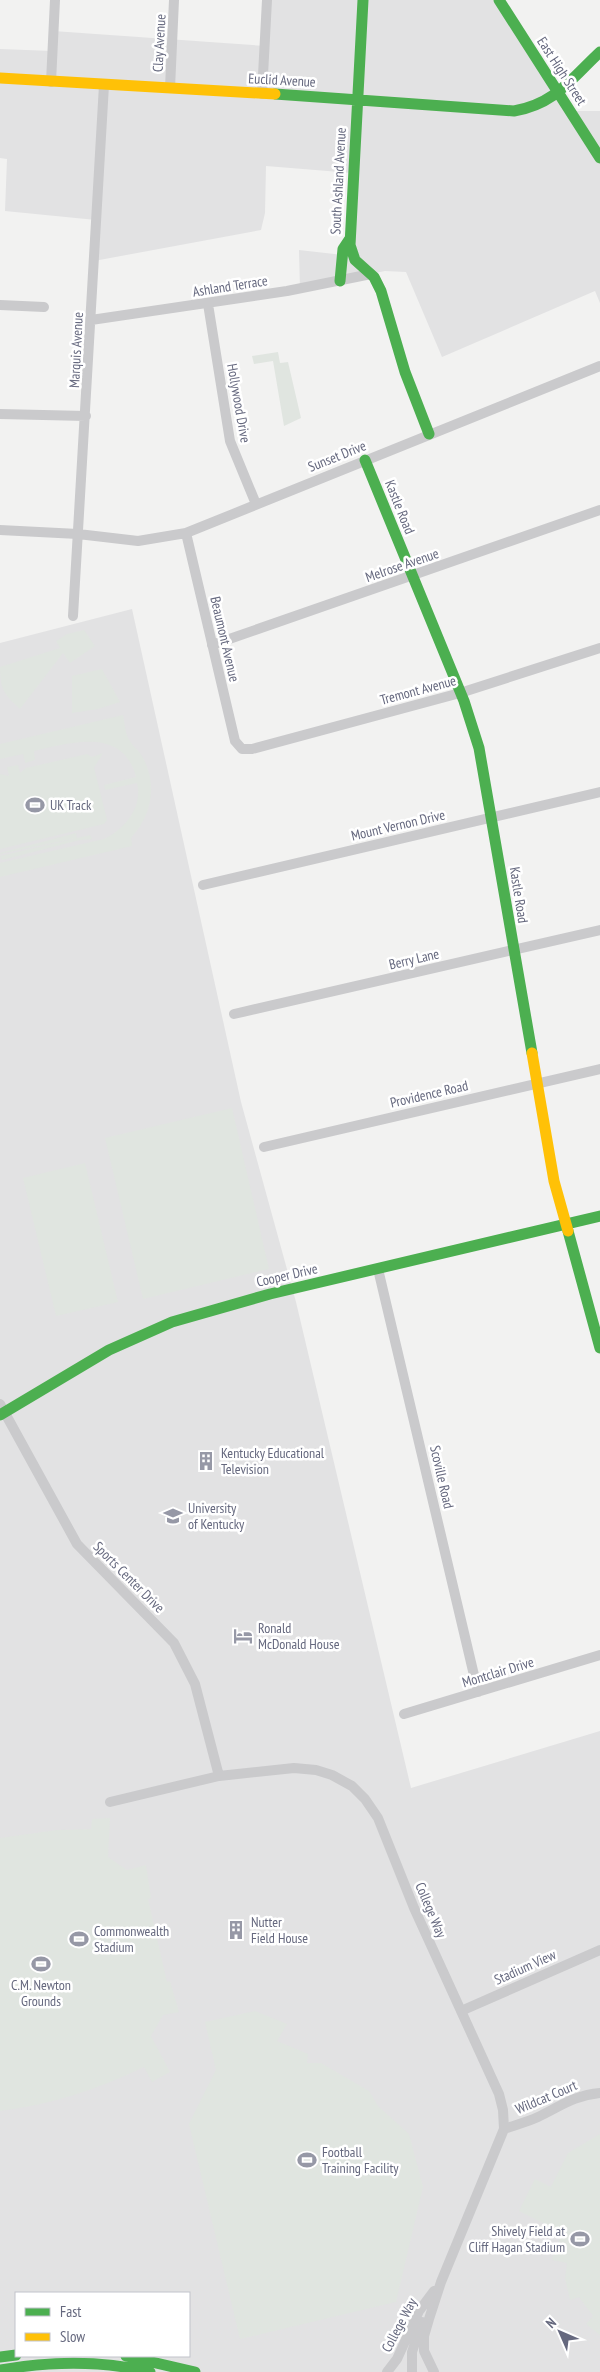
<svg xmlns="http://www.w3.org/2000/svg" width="600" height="2372" font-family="'PT Sans Narrow',sans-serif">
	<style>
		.built { fill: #e2e2e3; fill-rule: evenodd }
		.green { fill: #e0e5e0 }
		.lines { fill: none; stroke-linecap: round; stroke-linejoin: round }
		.street { stroke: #cacacc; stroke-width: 10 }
		.fast { stroke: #4caf50; stroke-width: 11 }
		.slow { stroke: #ffc107; stroke-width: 11 }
		.labels { text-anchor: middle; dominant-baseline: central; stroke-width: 5; stroke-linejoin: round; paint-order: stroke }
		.street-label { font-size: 14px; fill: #65687e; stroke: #fff }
		.poi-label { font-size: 14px; fill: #65687e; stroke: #fff; text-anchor: start }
	</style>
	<rect width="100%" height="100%" fill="#f2f2f1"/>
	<path class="built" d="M267 0H499L570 111H600V303L595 291 442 357 406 272 385 271 300 289 299 250 352 256V173L266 166 265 213 261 230 94 261 96 220 5 211 7 159 0 158V49L52 51 53 31 265 46Z
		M132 609 241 1102 296 1302 411 1788 600 1731V2372H0V643ZM16 2293H189V2356H16Z"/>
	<path class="green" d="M278 352 280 363 288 362 301 418 284 426 273 361 254 364 252 356Z
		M84 630 95 646 70 663 63 653 20 709C4 694 0 689 0 667L60 648 56 641 67 634Z
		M102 669 120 702 98 709 72 713V676Z
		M123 715C125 723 125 735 130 741 133 747 139 750 142 756 158 784 152 815 131 838L132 846 0 877V863L104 839C125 829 143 807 137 783L105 790 104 785 136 777C123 726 69 743 34 751L35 760 25 763 23 754 0 759V744Z
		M103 753 94 768 107 820 104 824 0 849V774L9 776 7 767 18 765 20 773 26 768 87 754 92 757Z
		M76 833 77 838 0 854V853Z
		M90 835 92 839 80 840 2 860 0 856Z
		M232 1108 269 1269 143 1299 105 1138Z
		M85 1163 118 1302 56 1316 23 1178Z
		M110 1818 108 1857 127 1870 146 1865 151 1898 148 1899 167 1982 170 1981 179 2012 163 2015 151 2036 170 2072 152 2082 144 2067C99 2089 50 2105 0 2111V1838L57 1830 91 1829 92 1819Z
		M255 2011 287 2024 277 2041 308 2054 307 2063H321L369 2091 378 2106 409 2134 423 2187 396 2302 240 2339 189 2124 216 2070 205 2022Z
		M600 2134V2335L586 2324 593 2316 579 2297 570 2300 565 2278 567 2263 552 2260 555 2245 558 2246 561 2232 519 2211 535 2179 551 2187 568 2153Z"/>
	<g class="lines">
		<path class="street" d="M51 82 55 0
			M170 88 174 0
			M262 94 267 0
			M208 304 230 441 256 504
			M0 305 44 307
			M91 320 287 291 371 274
			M0 414 86 416
			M0 530 78 534 138 541 186 533 600 366
			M186 533 235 741 242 749H252L460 693 600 648
			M73 616 104 85
			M212 645 600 510
			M203 885 600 792
			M234 1014 600 930
			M264 1147 600 1069
			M378 1269 478 1692
			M0 1404 77 1544 174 1643 195 1684 219 1776
			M404 1714 600 1655
			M110 1802 219 1776 294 1768 316 1770 332 1775 352 1786 365 1799 378 1818 414 1908 499 2094 503 2110 504 2129 441 2282 429 2319 424 2336V2351L434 2372
			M461 2011 600 1950
			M504 2129C515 2125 527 2122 538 2117 559 2107 575 2095 600 2093
			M387 2372 397 2359 419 2311 434 2291
			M412 2372V2352L422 2322"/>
		<path class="fast" d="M363 0 350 245 355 260 374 277 381 291 405 372 429 434
			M499 0 600 158
			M275 94 514 111C555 104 571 79 600 52
			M340 281 343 249 349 240
			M365 460 464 701 479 748 532 1053
			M568 1231 600 1348
			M0 1415 109 1350 172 1322 270 1294 600 1216
			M126 2356 195 2372
			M0 2357 16 2355
			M0 2370C51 2361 100 2360 150 2372"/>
		<path class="slow" d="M0 78 275 94
			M532 1053 554 1181 568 1231"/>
	</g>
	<defs>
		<g id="stadium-bare" transform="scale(1.5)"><path d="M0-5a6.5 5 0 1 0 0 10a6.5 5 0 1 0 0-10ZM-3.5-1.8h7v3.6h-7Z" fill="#9698a6" stroke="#fff" stroke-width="2.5" paint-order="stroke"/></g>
		<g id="building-bare" transform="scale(1.5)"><path d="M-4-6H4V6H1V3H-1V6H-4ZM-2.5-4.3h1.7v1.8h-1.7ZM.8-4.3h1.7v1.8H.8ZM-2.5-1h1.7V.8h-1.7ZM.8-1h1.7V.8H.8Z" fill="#9698a6" stroke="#fff" stroke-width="2.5" paint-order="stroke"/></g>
		<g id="university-bare" transform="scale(1.5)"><path d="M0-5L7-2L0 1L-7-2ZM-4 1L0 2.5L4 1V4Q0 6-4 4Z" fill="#9698a6" stroke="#fff" stroke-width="2.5" paint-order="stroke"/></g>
		<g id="hotel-bare" transform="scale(1.5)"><path d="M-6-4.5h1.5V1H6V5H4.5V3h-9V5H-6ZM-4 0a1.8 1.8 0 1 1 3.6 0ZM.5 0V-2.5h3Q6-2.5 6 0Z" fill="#9698a6" stroke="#fff" stroke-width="2.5" paint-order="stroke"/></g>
	</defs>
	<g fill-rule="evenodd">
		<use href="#stadium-bare" x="35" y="805"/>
		<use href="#building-bare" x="206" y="1461"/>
		<use href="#university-bare" x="173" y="1516"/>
		<use href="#hotel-bare" x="243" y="1636"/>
		<use href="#building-bare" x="236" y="1930"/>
		<use href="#stadium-bare" x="79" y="1939"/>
		<use href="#stadium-bare" x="41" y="1964"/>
		<use href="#stadium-bare" x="307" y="2160"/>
		<use href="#stadium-bare" x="580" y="2239"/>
	</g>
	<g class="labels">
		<g class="street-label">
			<text transform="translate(159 43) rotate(-87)">Clay Avenue</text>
			<text transform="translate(562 71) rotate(57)">East High Street</text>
			<text transform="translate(282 80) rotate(3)">Euclid Avenue</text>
			<text transform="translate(338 181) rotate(-87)">South Ashland Avenue</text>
			<text transform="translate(230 286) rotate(-9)">Ashland Terrace</text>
			<text transform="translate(76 350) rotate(-87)">Marquis Avenue</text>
			<text transform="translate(239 403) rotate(80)">Hollywood Drive</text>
			<text transform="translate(337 456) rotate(-22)">Sunset Drive</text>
			<text transform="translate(400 507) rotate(68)">Kastle Road</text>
			<text transform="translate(402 565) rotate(-19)">Melrose Avenue</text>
			<text transform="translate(225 639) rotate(77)">Beaumont Avenue</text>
			<text transform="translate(418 690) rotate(-15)">Tremont Avenue</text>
			<text transform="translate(398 825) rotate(-13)">Mount Vernon Drive</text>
			<text transform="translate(519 895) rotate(81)">Kastle Road</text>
			<text transform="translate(414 959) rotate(-13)">Berry Lane</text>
			<text transform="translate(429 1094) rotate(-13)">Providence Road</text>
			<text transform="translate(287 1275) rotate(-13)">Cooper Drive</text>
			<text transform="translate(442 1477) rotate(77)">Scoville Road</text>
			<text transform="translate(129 1577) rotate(45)">Sports Center Drive</text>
			<text transform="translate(498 1672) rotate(-17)">Montclair Drive</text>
			<text transform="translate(431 1910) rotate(67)">College Way</text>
			<text transform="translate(525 1967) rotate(-24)">Stadium View</text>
			<text transform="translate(546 2097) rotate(-23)">Wildcat Court</text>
			<text transform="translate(399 2325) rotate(-62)">College Way</text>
		</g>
		<g class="poi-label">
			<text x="50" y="805">UK Track</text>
			<text x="221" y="1453">Kentucky Educational<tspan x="221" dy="16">Television</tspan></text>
			<text x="188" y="1508">University<tspan x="188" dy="16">of Kentucky</tspan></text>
			<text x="258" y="1628">Ronald<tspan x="258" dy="16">McDonald House</tspan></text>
			<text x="251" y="1922">Nutter<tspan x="251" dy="16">Field House</tspan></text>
			<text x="94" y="1931">Commonwealth<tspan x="94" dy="16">Stadium</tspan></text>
			<text x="41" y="1985" text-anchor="middle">C.M. Newton<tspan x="41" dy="16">Grounds</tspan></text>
			<text x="322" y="2152">Football<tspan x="322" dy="16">Training Facility</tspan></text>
			<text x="565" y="2231" text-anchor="end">Shively Field at<tspan x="565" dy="16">Cliff Hagan Stadium</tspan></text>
		</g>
	</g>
	<rect x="15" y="2292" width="175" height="65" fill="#ffffff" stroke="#c1c3cb"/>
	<rect x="25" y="2308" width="25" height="8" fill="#4caf50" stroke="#c1c3cb"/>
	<text x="60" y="2317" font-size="15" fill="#65687e">Fast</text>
	<rect x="25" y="2333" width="25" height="8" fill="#ffc107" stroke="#c1c3cb"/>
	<text x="60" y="2342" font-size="15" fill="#65687e">Slow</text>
	<g transform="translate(560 2332) rotate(315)" stroke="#ffffff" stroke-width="4" paint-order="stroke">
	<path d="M0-4L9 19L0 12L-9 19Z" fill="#65687e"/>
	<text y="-8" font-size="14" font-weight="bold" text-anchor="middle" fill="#65687e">N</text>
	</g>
</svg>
